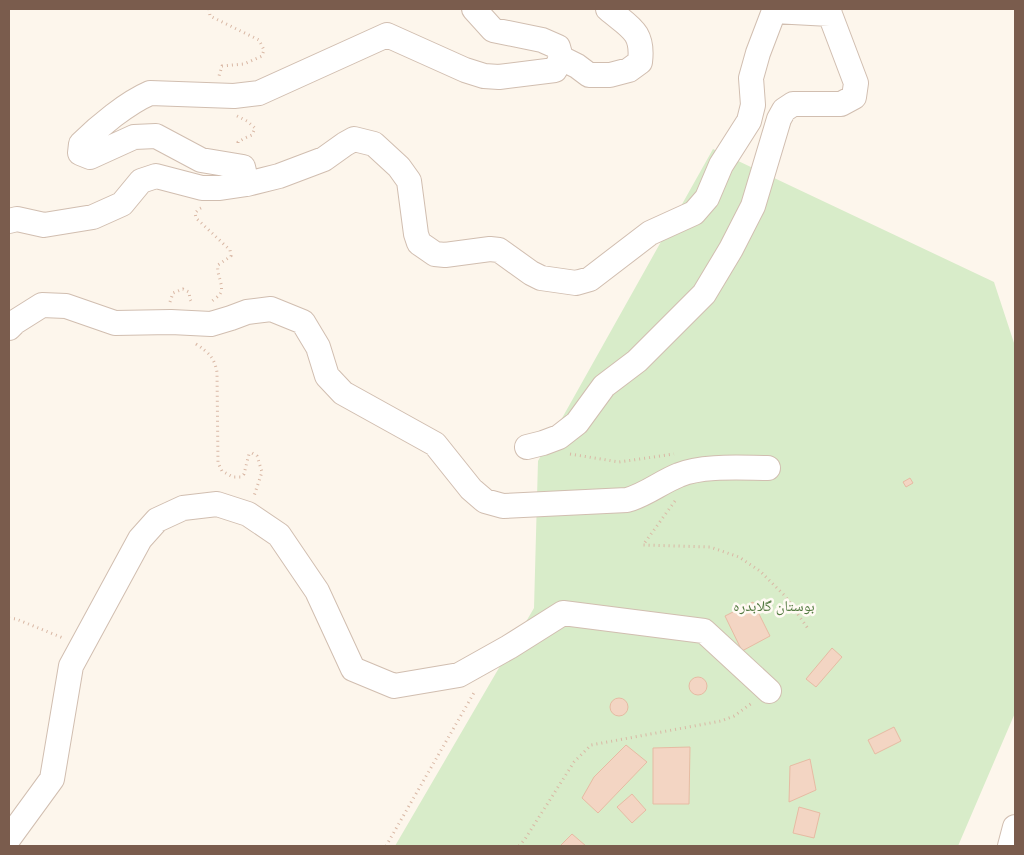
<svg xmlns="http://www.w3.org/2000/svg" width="1024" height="855" font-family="'Open Sans','Noto Naskh Arabic',sans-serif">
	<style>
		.green { fill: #d8ecc9 }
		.building { fill: #f3d5c3; stroke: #e6bba3 }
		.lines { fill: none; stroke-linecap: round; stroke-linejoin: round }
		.minor-casing { stroke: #d1beb0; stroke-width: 26 }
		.path { stroke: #d9b8a5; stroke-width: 3; stroke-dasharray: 1 4; stroke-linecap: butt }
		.minor { stroke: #fff; stroke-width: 24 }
		.labels { text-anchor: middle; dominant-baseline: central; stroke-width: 5; stroke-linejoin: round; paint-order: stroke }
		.park-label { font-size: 15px; fill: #537a41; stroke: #fffaf3 }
	</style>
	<rect width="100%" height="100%" fill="#fdf6ec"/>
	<path class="green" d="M713 149 994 282 1015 346V713L958 846H395L534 608 538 461Z"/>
	<path class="building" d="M910 478 913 483 906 487 903 482Z
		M753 602 770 636 742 651 725 616Z
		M832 648 842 657 816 687 806 679Z
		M689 686a9 9 0 1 1 18 0a9 9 0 1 1-18 0Z
		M610 707a9 9 0 1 1 18 0a9 9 0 1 1-18 0Z
		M894 727 901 741 875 754 868 740Z
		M626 745 647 762 598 813 582 798 594 777Z
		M690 747 689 804H653V748Z
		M810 759 816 790 789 802 790 766Z
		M632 794 646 810 632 823 617 807Z
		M799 807 820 813 814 838 793 833Z
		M572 834 586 846H560Z"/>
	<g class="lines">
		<g class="minor-casing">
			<path id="minor" d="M561 58 577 66 589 75H610L629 70 640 62C644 31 629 27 608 9
				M247 184 279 176 324 159 345 144 354 139 374 144 399 167 409 181 416 234 419 243 435 254 445 255 490 249 499 250 531 273 541 278 576 283 590 279 650 233 694 213 707 198 721 165 749 121 753 105 751 78 758 53 774 11 830 14
				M9 221 17 219 44 225 93 217 122 204 141 181 156 176 202 188H220L247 184 243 167 201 160 156 136 134 137 90 157 80 153 81 144C99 126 127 103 150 93L234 96 259 93 387 35 465 70 484 76 499 77 555 70 561 58 558 47 542 40 493 30 474 9
				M9 328 15 322 42 305 66 306 115 323 171 322 211 324 231 318 247 312 271 309 303 322 318 347 327 376 343 393 435 444 471 489 485 501 503 506 627 500C646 495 661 482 679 475 703 465 743 468 768 468
				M527 447 543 443 559 437 577 423 604 386 637 361 704 294 731 249 753 206 779 119 784 110 793 104H841L854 97 856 83 828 9
				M9 838 52 779 71 666 140 539 157 520 183 508 217 504 248 514 279 535 317 591 353 669 394 686 459 675 509 647 563 613 704 631 769 691
				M1010 846 1015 827"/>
		</g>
		<path class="path" d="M209 9 210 16 259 40 264 50 262 56 244 64 222 66 219 76
			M237 116 247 121 255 128 252 135 245 138 238 142V146
			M201 208 199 209 195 213 196 218 230 250 231 256 218 265C216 275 225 286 220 294 218 297 213 300 211 302
			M170 302 173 293 183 289 189 292 190 299 192 303
			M196 344C209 353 214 357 217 372L218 463 222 471 233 477H241L244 474 249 454 252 453 257 456 262 472 254 496
			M570 454 619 462 674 454
			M675 501 643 545 710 547 739 557 760 571 785 596 809 630
			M9 618 16 619 63 638
			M386 846 475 691
			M519 846 525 839 574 762 591 745 721 721 734 716 752 703"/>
		<use href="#minor" class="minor"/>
	</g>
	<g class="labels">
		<g class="park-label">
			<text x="774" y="605">بوستان گلابدره</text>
		</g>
	</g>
	<rect width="1024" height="855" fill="none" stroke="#7a5c4d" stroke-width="20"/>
</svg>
